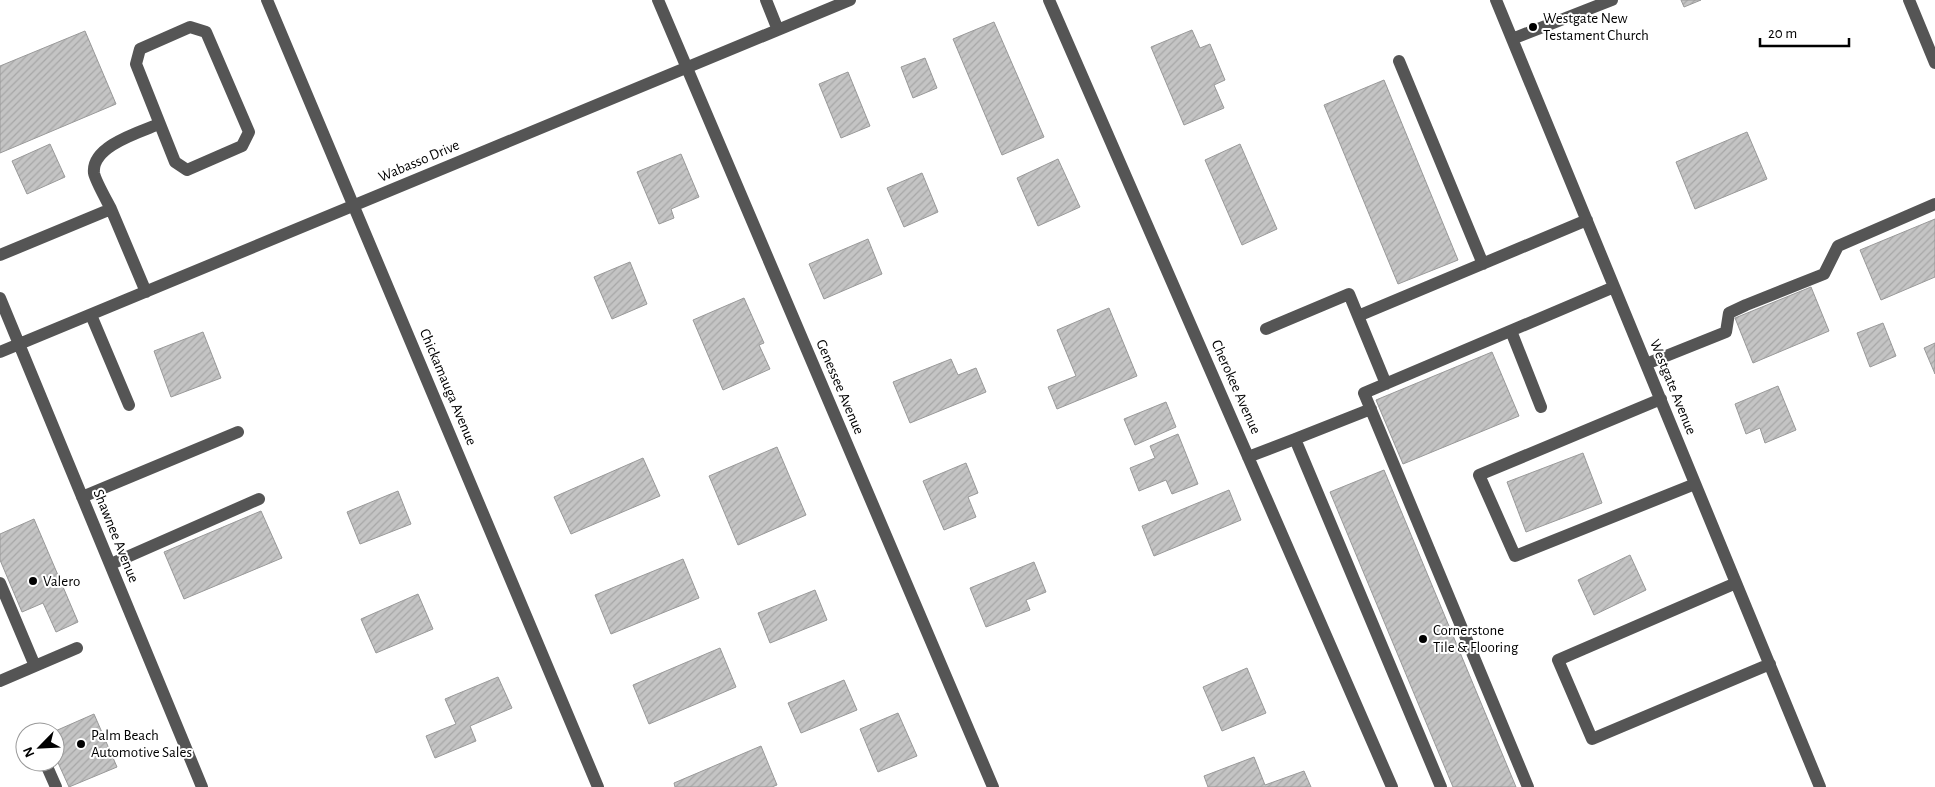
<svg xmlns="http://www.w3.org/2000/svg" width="1935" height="787" font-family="'Alegreya Sans',sans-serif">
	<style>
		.building { fill: url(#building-hatch); stroke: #999 }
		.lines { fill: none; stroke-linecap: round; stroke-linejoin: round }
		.minor { stroke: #555; stroke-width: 12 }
		.poi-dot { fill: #000; stroke: #fff; stroke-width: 2 }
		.labels { text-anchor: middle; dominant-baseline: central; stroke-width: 4; stroke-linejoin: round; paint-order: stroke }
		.poi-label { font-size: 15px; fill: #000; stroke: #fff; text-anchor: start }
		.street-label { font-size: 15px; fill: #000; stroke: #fff }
	</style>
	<defs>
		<pattern id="building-hatch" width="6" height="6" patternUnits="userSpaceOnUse" patternTransform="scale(1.25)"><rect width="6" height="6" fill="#c4c4c4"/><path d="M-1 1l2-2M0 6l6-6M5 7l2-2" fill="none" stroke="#a7a7a7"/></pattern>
	</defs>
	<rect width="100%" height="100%" fill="#fff"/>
	<path class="building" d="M1681 0H1701L1684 7Z
		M994 22 1044 137 1002 155 953 39Z
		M1192 30 1200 48 1210 44 1225 80 1214 85 1224 108 1184 125 1151 47Z
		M85 31 116 104 0 153V66Z
		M925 58 937 88 913 98 901 67Z
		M848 72 870 126 841 138 819 84Z
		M1384 80 1458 260 1398 284 1324 105Z
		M1747 132 1767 179 1695 209 1676 162Z
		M50 144 65 177 27 194 12 161Z
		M1240 144 1277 229 1242 245 1205 160Z
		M681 154 699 197 671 209 674 218 659 224 637 172Z
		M1058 159 1080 207 1038 226 1017 178Z
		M922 173 938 212 904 227 887 188Z
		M1935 219V277L1881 300 1860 250Z
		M868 239 882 274 824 299 809 264Z
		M630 262 647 304 612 319 594 277Z
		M1811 287 1829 331 1753 363 1735 318Z
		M744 298 764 343 759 345 770 369 723 390 693 320Z
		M1109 308 1137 376 1057 409 1048 387 1076 376 1057 330Z
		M1883 323 1896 356 1870 367 1857 333Z
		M203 332 221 378 171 397 154 351Z
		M1935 343V374L1924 348Z
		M1492 352 1519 416 1403 464 1376 400Z
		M951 359 958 375 976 368 986 392 910 423 893 382Z
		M1778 386 1796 430 1765 443 1760 428 1746 434 1735 404Z
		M1166 402 1176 427 1135 445 1124 419Z
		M1178 434 1198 484 1172 494 1166 480 1139 491 1130 468 1155 458 1150 446Z
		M777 447 806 515 738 545 709 476Z
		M1583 453 1602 503 1526 532 1507 482Z
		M643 458 660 496 571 534 554 497Z
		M966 463 978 493 968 497 976 517 944 530 923 481Z
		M1384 470 1516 787H1453L1330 492Z
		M1229 490 1241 520 1154 556 1142 526Z
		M398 491 411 524 360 544 347 512Z
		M261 511 282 558 184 599 164 552Z
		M34 519 78 622 56 632 43 603 22 612 0 560V534Z
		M1630 555 1646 590 1594 615 1578 580Z
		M683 559 699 598 611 634 595 595Z
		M1034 562 1046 592 1026 600 1030 610 986 627 970 588Z
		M815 590 827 620 770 643 758 613Z
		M418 594 433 629 376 653 361 619Z
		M720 648 736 687 649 724 633 685Z
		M1247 668 1266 713 1222 731 1203 687Z
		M498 677 512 708 470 726 476 741 435 758 426 736 456 724 445 699Z
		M844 680 857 710 801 733 788 703Z
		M898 713 917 756 878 772 860 729Z
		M94 714 117 767 69 787 55 756V732H53Z
		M761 746 777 785 772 787H675L674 783Z
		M1254 757 1265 785 1304 771 1311 787H1208L1204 776Z"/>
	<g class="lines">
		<path class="minor" d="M267 0 598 787
			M658 0 993 787
			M766 0 778 30
			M1049 0 1392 787
			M1496 0 1820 787
			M1909 0 1935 63
			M190 27 206 32 249 132 242 146 187 170 175 162 136 64 140 49Z
			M1512 39 1612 0
			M1399 61 1483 264
			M111 209C107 201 95 180 94 173 91 146 140 132 159 124
			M0 255 111 209 146 292
			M0 298 202 787
			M91 315 129 405
			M1358 316 1587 220
			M1266 329 1349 294 1386 384
			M1511 331 1541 407
			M0 352 850 0
			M1646 364 1726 332 1729 313 1746 305 1824 274 1838 246 1935 204
			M1661 399 1479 475 1515 556 1695 484
			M1295 439 1371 409
			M1248 457 1295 439 1441 787
			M82 497 238 432
			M111 564 259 499
			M0 583 35 666
			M1736 583 1558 660 1592 739 1770 664
			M0 681 77 648
			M45 762 56 787
			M1528 787 1364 393 1614 287"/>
	</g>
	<g class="poi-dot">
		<circle cx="1533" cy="27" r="5"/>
		<circle cx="33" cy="581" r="5"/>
		<circle cx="1423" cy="639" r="5"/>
		<circle cx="81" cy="744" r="5"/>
	</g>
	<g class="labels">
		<g class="poi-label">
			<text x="1543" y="18">Westgate New<tspan x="1543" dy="17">Testament Church</tspan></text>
			<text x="43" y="581">Valero</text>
			<text x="1433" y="630">Cornerstone<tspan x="1433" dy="17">Tile &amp; Flooring</tspan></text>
			<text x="91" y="735">Palm Beach<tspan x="91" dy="17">Automotive Sales</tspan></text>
		</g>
		<g class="street-label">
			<text transform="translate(419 161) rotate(-23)">Wabasso Drive</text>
			<text transform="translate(448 387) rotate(67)">Chickamauga Avenue</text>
			<text transform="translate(840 387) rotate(67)">Genessee Avenue</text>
			<text transform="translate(1236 387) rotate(66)">Cherokee Avenue</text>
			<text transform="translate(1673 387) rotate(68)">Westgate Avenue</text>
			<text transform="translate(116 536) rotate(68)">Shawnee Avenue</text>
		</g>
	</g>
	<g transform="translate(40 747) rotate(246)"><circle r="24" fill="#ffffff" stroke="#999999"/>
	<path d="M0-4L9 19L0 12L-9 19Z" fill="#000000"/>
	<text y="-8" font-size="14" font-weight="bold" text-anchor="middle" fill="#000000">N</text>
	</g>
	<path d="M1760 38v8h89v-8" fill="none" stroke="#000000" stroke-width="2.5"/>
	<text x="1768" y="38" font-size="15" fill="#000000" stroke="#ffffff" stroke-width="4" paint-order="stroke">20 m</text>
</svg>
